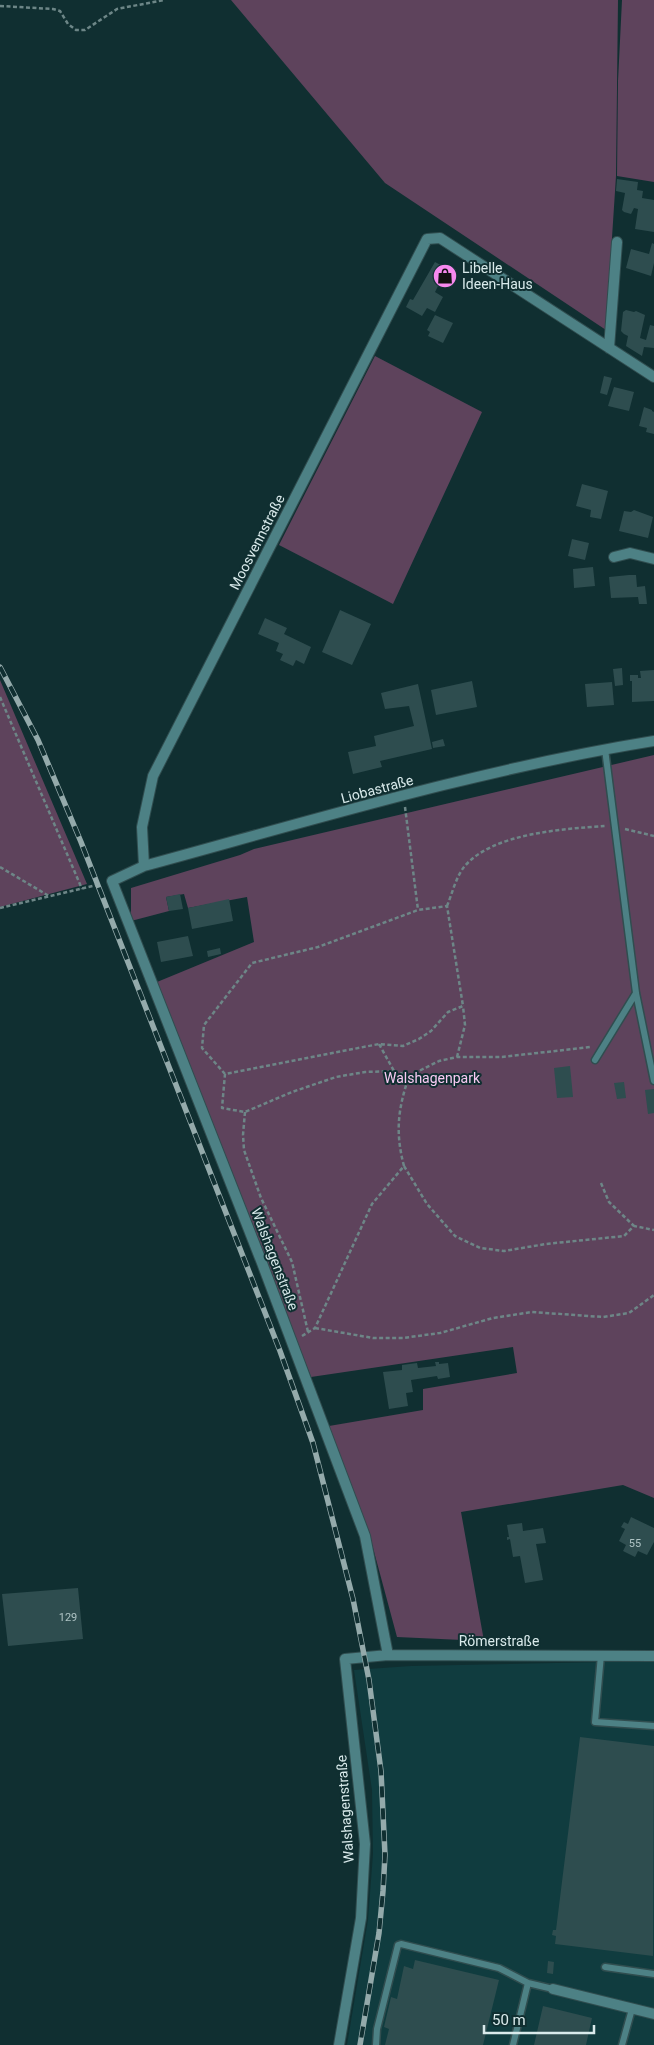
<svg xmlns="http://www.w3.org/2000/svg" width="654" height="2045" font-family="Roboto,sans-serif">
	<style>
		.built { fill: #103c3f }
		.green { fill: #5e435c }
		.building { fill: #2e4d4f }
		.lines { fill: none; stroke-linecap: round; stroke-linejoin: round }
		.lane-casing { stroke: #304d4f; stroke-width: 9 }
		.street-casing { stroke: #304d4f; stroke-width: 12 }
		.path { stroke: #6d8687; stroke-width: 2.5; stroke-dasharray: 4 2.5; stroke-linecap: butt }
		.lane { stroke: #4d8185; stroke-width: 6 }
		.street { stroke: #4d8185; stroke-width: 10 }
		.rail-casing { stroke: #94aaab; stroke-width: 5.5 }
		.rail { stroke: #102f31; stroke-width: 4; stroke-dasharray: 11; stroke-linecap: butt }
		.labels { text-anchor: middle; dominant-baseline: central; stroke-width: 4; stroke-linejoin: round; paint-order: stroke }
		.number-label { font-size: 11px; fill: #aec3c4 }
		.poi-label { font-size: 14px; fill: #d9eaeb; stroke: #102f31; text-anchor: start }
		.street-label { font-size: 14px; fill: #d9eaeb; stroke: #102f31 }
		.park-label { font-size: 14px; fill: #f9cbf4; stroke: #102f31 }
	</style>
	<rect width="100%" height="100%" fill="#102f31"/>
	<path class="built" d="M654 1661V2045H347L368 1920 373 1854 372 1790 354 1670 411 1666Z"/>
	<path class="green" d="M231 0H618L616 176 606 330 385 183Z
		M622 0H654V182L617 176 618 81Z
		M375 356 482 412 393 604 279 545Z
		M0 680 87 884 0 907Z
		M654 755V1498L623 1485 461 1512 484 1641 397 1637 369 1533 329 1426 423 1410V1389L517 1373 513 1347 311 1377 157 982 254 942 247 897 188 908 184 894 166 897 169 911 131 921V888L240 855 254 849Z"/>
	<path class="building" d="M617 179 638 182 637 190 643 191 642 198 654 200V232L635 229 638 209 634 208 631 214 624 212 622 210 625 193 616 191Z
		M652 243 654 244V263L651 276 626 268 631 249 649 254Z
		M435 262 448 269 449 273 446 279 441 280 435 292 443 297 435 312 427 308 422 316 406 307 410 299 413 300Z
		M626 310 634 312 636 311 645 315 640 338 646 340 650 325 654 326V348L644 347 642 356 626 346 628 336 624 334 621 331 623 312Z
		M435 315 453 323 443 343 428 336 430 332 427 330Z
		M604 376 612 378 607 395 600 393Z
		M614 387 634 392 629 411 608 406Z
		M644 407 652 410V411L654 412V434L646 432 647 428 639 426Z
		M582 484 608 491 601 519 590 517 591 510 576 506Z
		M634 510 653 517 648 538 619 531 624 511 631 512Z
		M572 539 589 543 585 560 568 556Z
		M593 567 595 586 574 588 573 569Z
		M629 575H636L637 587 645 586 647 604H639L638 597 611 598 609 577Z
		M340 610 371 624 352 665 322 652Z
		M265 618 287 628 284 634 311 647 304 664 296 660 293 666 280 660 283 654 276 651 279 643 258 634Z
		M622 668 623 685 615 686 613 669Z
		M654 670V701L632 702V681H630V675H638V678H641L640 671Z
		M472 681 477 707 436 715 431 690Z
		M612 682 614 705 587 707 585 684Z
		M418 684 432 749 380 761 382 767 353 774 348 752 376 746 374 736 414 726 409 706 385 709 381 693Z
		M443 739 445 746 433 748 432 742Z
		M180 894 183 909 169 911 166 897Z
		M229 899 233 921 192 929 188 908Z
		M188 936 193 956 161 962 157 942Z
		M220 948 221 954 208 957 207 951Z
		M570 1066 573 1097 557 1098 554 1068Z
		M624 1082 626 1098 617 1099 614 1083Z
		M654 1089V1113L648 1114 645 1090Z
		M435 1362H439V1364L448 1363 450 1377 438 1379 437 1376 411 1380 413 1392 406 1393 408 1406 389 1409 383 1372 402 1370V1365L417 1363 418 1368 436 1366Z
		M631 1517 654 1528V1542L647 1555 638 1551 635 1557 623 1551 626 1545 619 1541 625 1529 621 1527 624 1522 628 1524Z
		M522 1523 523 1531 543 1528 546 1543 536 1544 543 1580 525 1583 520 1556 513 1557 510 1539 507 1540V1537H509L507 1525Z
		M78 1588 83 1639 8 1646 2 1594Z
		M580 1737 654 1746 653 1956 555 1944 556 1936 552 1935 553 1930H556Z
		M415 1960 499 1980 483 2045H385L389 2029 384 2027 391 1997 397 1999 404 1966 413 1969Z
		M548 1961 554 1962 553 1974 547 1973Z
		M543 2006 592 2018 586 2045H534Z"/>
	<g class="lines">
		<g class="lane-casing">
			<path id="lane" d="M605 749 636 993 654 1081
				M595 1060 636 993
				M601 1655 595 1722 654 1726
				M605 1967 654 1974
				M376 2045 377 2029 398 1945 401 1944 499 1968 528 1983 553 1989
				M513 2045 528 1983
				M622 2045 632 2009"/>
		</g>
		<g class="street-casing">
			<path id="street" d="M609 348 617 242
				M614 557 630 553 654 559
				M144 866 142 827 153 776 427 239 440 238 654 377
				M388 1655 365 1536 262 1263 112 881 144 866C313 820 481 769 654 741
				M553 1989 654 2014
				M339 2045 361 1918 365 1844 345 1659 388 1655 654 1656"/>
		</g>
		<path class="path" d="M0 6 53 9 60 11 68 24 76 30H85L117 9 164 0
			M0 697 82 889
			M405 807 418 910
			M625 829 654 836
			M0 867 49 896
			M447 906C452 894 456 877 464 867 492 833 563 829 605 826
			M0 908 101 884
			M457 1057 465 1025 463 1006
			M394 1071 409 1076
			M225 1074 202 1048 204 1025 252 963 318 947 418 910 447 906 463 1006 448 1012 431 1031 419 1039 403 1046 379 1044 225 1074 222 1108 245 1112 292 1092 336 1077 365 1072 394 1071 379 1044
			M245 1112 243 1135 244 1150 261 1198 292 1262 308 1332
			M404 1166C395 1132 398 1109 409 1076L439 1061 457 1057H502L590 1047
			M601 1183 609 1202 634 1226
			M315 1328 373 1338H403L440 1333 493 1318 532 1312 603 1317 629 1313 654 1295
			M302 1336 315 1328 372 1204 404 1166 427 1204 455 1236 480 1248 504 1251 546 1244 624 1236 634 1226 654 1230"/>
		<use href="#lane" class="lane"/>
		<use href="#street" class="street"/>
		<g class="rail-casing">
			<path id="rail" d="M0 667 38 740 81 842 280 1351 313 1443 353 1599 369 1680 381 1771 385 1855 383 1891 379 1933 360 2045"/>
		</g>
		<use href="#rail" class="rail"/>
	</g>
	<defs>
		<g id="shop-disc" transform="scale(1.25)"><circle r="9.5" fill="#f689ee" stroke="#102f31"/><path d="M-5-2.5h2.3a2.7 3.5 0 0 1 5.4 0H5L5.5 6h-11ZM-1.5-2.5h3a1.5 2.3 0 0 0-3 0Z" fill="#111"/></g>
	</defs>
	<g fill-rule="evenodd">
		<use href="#shop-disc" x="445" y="276"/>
	</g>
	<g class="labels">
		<g class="number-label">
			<text x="635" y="1543">55</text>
			<text x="68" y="1617">129</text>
		</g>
		<g class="poi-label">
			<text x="462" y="268">Libelle<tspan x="462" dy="16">Ideen-Haus</tspan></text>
		</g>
		<g class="street-label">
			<text transform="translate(257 542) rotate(-63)">Moosvennstraße</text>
			<text transform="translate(377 789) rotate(-15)">Liobastraße</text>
			<text transform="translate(275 1259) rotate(69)">Walshagenstraße</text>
			<text x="499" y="1641">Römerstraße</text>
			<text transform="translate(345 1809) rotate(-94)">Walshagenstraße</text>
		</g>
		<g class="park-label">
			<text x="432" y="1078">Walshagenpark</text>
		</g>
	</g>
	<path d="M484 2025v8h110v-8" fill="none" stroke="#d9eaeb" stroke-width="2.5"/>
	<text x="492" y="2025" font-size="15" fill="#d9eaeb" stroke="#102f31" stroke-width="4" paint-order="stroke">50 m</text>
</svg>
